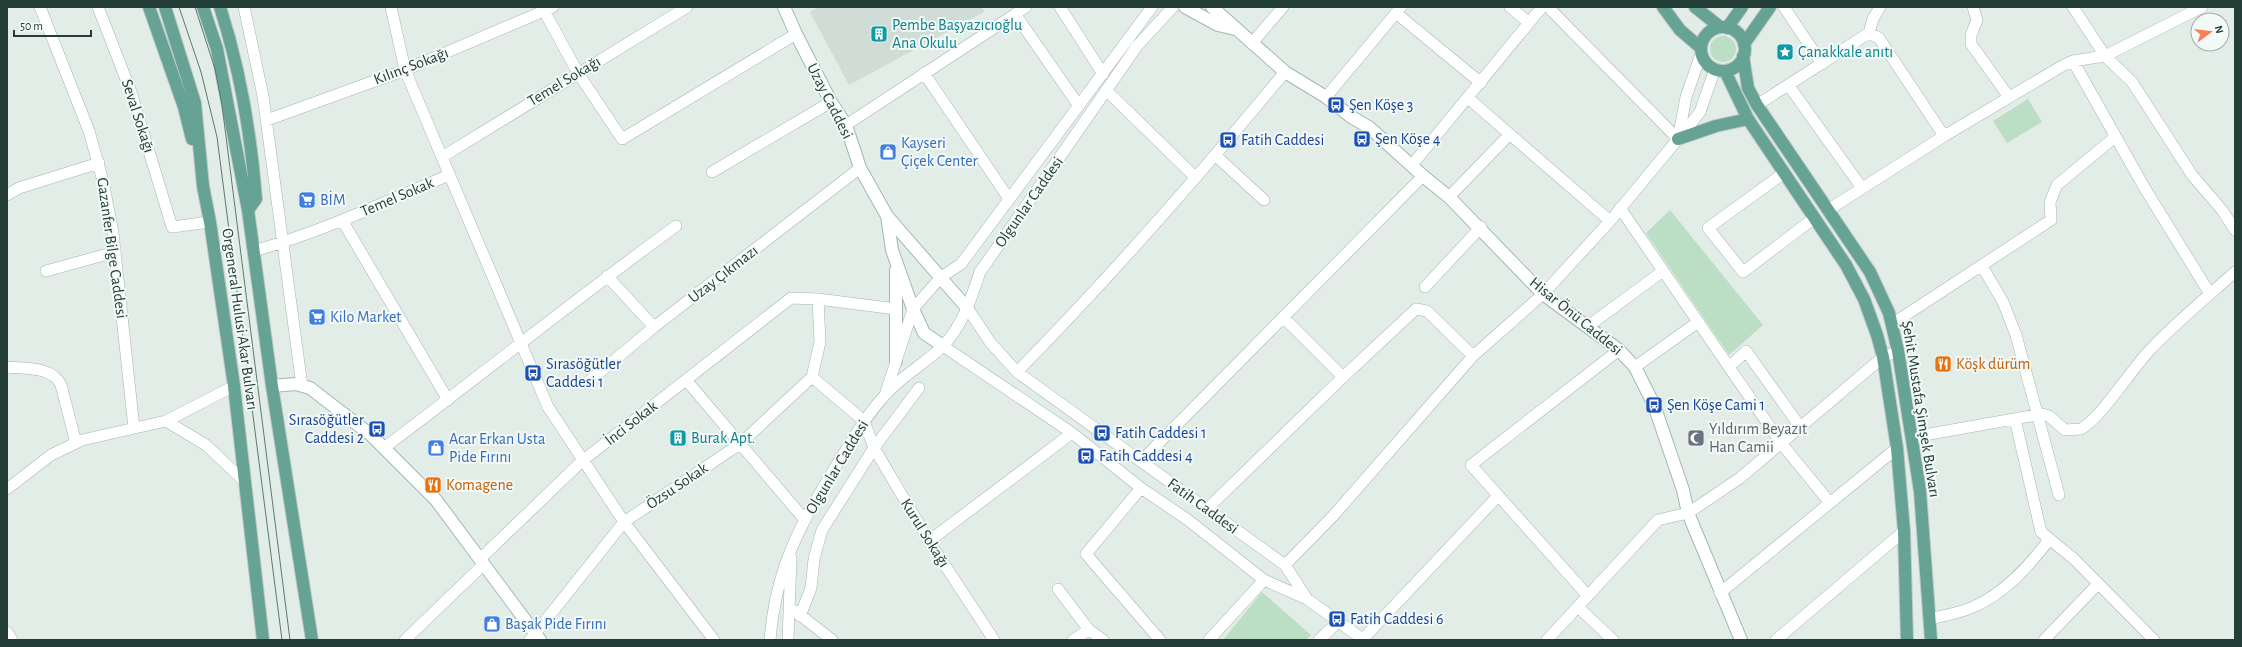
<svg xmlns="http://www.w3.org/2000/svg" width="2242" height="647" font-family="'Alegreya Sans',sans-serif">
	<style>
		.built { fill: #d0ddd7 }
		.green { fill: #bbdec5 }
		.lines { fill: none; stroke-linecap: round; stroke-linejoin: round }
		.street-casing { stroke: #a5b5af; stroke-width: 12 }
		.secondary-casing { stroke: #a0b9b0; stroke-width: 14 }
		.primary-casing { stroke: #c1c9c7; stroke-width: 14 }
		.street { stroke: #fff; stroke-width: 11 }
		.secondary { stroke: #fff; stroke-width: 12 }
		.primary { stroke: #66a394; stroke-width: 12 }
		.tram { stroke: #5c7a72; stroke-width: 1 }
		.labels { text-anchor: middle; dominant-baseline: central; stroke-width: 4; stroke-linejoin: round; paint-order: stroke }
		.culture-label { font-size: 16px; fill: #0d838f; stroke: #f3f9f6; text-anchor: start }
		.street-label { font-size: 16px; fill: #223e37; stroke: #f3f9f6 }
		.transit-label { font-size: 16px; fill: #164399; stroke: #f3f9f6; text-anchor: start }
		.shop-label { font-size: 16px; fill: #366cbe; stroke: #f3f9f6; text-anchor: start }
		.food-label { font-size: 16px; fill: #c56008; stroke: #f3f9f6; text-anchor: start }
		.worship-label { font-size: 16px; fill: #5b616d; stroke: #f3f9f6; text-anchor: start }
	</style>
	<rect width="100%" height="100%" fill="#e2ede8"/>
	<path class="built" d="M819 7H982L984 12 849 85 810 12Z"/>
	<path class="green" d="M1710 49a13 13 0 1 1 26 0a13 13 0 1 1-26 0Z
		M2028 99 2042 122 2007 143 1993 121Z
		M1670 210 1763 325 1729 355 1646 233Z
		M1262 592 1311 635 1306 640H1223Z"/>
	<g class="lines">
		<g class="street-casing">
			<path id="street" d="M40 7 89 131 103 181 113 233 134 428
				M98 7 131 92 172 227 210 222
				M244 7 263 96 302 386
				M391 7 405 70 548 407 624 522 714 640
				M542 7 578 73 622 139 796 34
				M1060 7 1103 74
				M1510 7 1529 23
				M1784 7 1822 64
				M1973 7 1977 20 1971 35V44L2009 97
				M2073 7 2105 56 2202 7
				M1396 13 1481 83
				M1015 14 1079 106
				M1869 33 1873 19 1880 7
				M1252 43 1283 7
				M2073 61 2144 187 2210 294
				M924 73 1009 199
				M1789 86 1862 188
				M1106 90 1195 177
				M1326 97 1401 7
				M1468 98 1610 221
				M1757 105 1869 33 1879 38 1944 136
				M267 120 405 70 553 7
				M846 125 1026 7
				M1680 137 1700 112 1715 69
				M1678 139 1686 97 1701 54
				M1215 155 1264 200
				M442 157 687 7
				M1412 165 1542 7
				M712 172 831 102
				M1784 173 1708 228 1743 272 1813 219
				M7 195 19 188 99 163
				M1449 197 1510 134
				M1620 208 1781 443 1830 503
				M1828 210 1944 136 2062 66 2073 61 2105 56 2132 82 2192 175 2222 210 2235 230
				M342 220 448 400
				M254 251C321 232 385 202 449 175
				M1982 266 2003 302 2016 335 2059 495
				M46 271 115 252
				M607 276 654 327
				M1425 287 1481 227
				M968 309 990 342 1017 372 1285 565 1307 599
				M1283 317 1343 377
				M1892 324 2051 220 2050 202 2057 185 2115 137
				M1587 327 1663 271
				M943 346 1072 433 1141 488 1188 520 1264 580 1307 599 1364 640
				M7 367C25 369 52 366 61 385L76 443
				M1635 367 1698 322
				M1729 367 1746 351 1801 428
				M1017 372C1111 276 1200 175 1285 72
				M812 377 864 421 874 448 929 541 994 640
				M686 380 805 520
				M587 383 654 327 860 168
				M886 392 913 309 941 277 961 264 1152 7
				M2015 419 2041 532 2074 559 2154 640
				M166 421 206 445 245 482
				M1913 437 2042 414 2049 416 2065 430 2081 429C2102 417 2130 371 2149 351 2176 322 2206 298 2235 272
				M384 448C481 375 577 298 676 226
				M1141 461 1423 176
				M1141 488 1086 554 1160 640
				M7 489 51 455 82 440 166 421 234 386
				M1207 509 1343 377 1416 309 1427 311 1473 356
				M929 541 1072 433
				M480 559 582 461 791 298 818 299 896 309
				M1285 565 1333 516 1473 356 1543 294 1610 221 1678 139 1548 7
				M1058 589 1089 630 1103 640
				M1720 593 1897 448
				M1588 596 1471 465 1619 350
				M1578 607 1613 640
				M795 611 832 640
				M800 616 811 588 814 559 822 530 874 448 919 388
				M1931 619C1945 615 1960 613 1973 607 2004 594 2029 566 2049 540
				M7 632 12 640
				M405 640 484 564
				M530 640 624 522 740 444 812 377 820 342 818 299
				M770 640C776 565 801 524 839 461 854 438 867 414 886 394 902 376 924 364 942 347 962 327 971 299 980 272L1137 46 1173 7
				M788 640 791 558
				M1073 640 1089 630
				M1209 640 1264 580
				M1319 640 1339 621
				M1362 640 1498 496
				M1547 640 1658 520 1688 513 1740 478 1883 357 1898 351
				M1776 640 1904 531
				M2044 640 2098 584"/>
		</g>
		<g class="secondary-casing">
			<path id="secondary" d="M784 7 796 34 831 102 846 125 860 168 887 216
				M1185 7 1218 25 1235 29
				M1212 7 1285 72 1326 97 1350 116 1370 128 1423 176 1449 197 1543 294 1619 350 1635 367 1654 405 1683 490 1688 513 1741 640
				M943 346 924 333 913 309 892 250 887 216 968 309
				M896 361V270
				M272 386 296 384 310 388 371 435 436 500 540 640"/>
		</g>
		<g class="primary-casing">
			<path id="primary" d="M149 7 184 107 192 139
				M165 7 195 103 203 186 210 222 234 386 263 640
				M203 7 217 49 248 210
				M220 7C240 69 251 134 256 199L248 210 272 386 312 640
				M1663 7 1680 30 1701 48
				M1695 7 1720 27
				M1701 49a22 22 0 1 1 44 0a22 22 0 1 1-44 0Z
				M1727 28 1742 7
				M1744 44 1770 7
				M1743 56 1748 88 1757 105 1870 272 1889 313 1898 351 1920 491 1931 640
				M1725 71 1748 119 1846 265 1864 299 1877 335 1883 357 1897 448 1904 531 1907 640
				M1678 139 1716 126 1748 119"/>
		</g>
		<use href="#street" class="street"/>
		<use href="#secondary" class="secondary"/>
		<use href="#primary" class="primary"/>
		<path class="tram" d="M179 7 201 72 217 137 282 640
			M195 7 215 69 222 105 290 640"/>
	</g>
	<defs>
		<g id="building-square" transform="scale(0.9)"><rect x="-9" y="-9" width="18" height="18" rx="4" fill="#0f9aa8" stroke="#f3f9f6"/><path d="M-4-6H4V6H1V3H-1V6H-4ZM-2.5-4.3h1.7v1.8h-1.7ZM.8-4.3h1.7v1.8H.8ZM-2.5-1h1.7V.8h-1.7ZM.8-1h1.7V.8H.8Z" fill="#fff"/></g>
		<g id="sight-square" transform="scale(0.9)"><rect x="-9" y="-9" width="18" height="18" rx="4" fill="#0f9aa8" stroke="#f3f9f6"/><path d="M0-6L1.8-2.2L6-1.7L2.9 1.2L3.7 5.4L0 3.3L-3.7 5.4L-2.9 1.2L-6-1.7L-1.8-2.2Z" fill="#fff"/></g>
		<g id="bus-square" transform="scale(0.9)"><rect x="-9" y="-9" width="18" height="18" rx="4" fill="#1a4fb4" stroke="#f3f9f6"/><path d="M-5-6H5V4H4V6H2V4H-2V6H-4V4H-5ZM-3.5-4V0h7V-4ZM-3.5 1.2v1.5H-2V1.2ZM2 1.2v1.5H3.5V1.2Z" fill="#fff"/></g>
		<g id="shop-square" transform="scale(0.9)"><rect x="-9" y="-9" width="18" height="18" rx="4" fill="#3f7fe0" stroke="#f3f9f6"/><path d="M-5-2.5h2.3a2.7 3.5 0 0 1 5.4 0H5L5.5 6h-11ZM-1.5-2.5h3a1.5 2.3 0 0 0-3 0Z" fill="#fff"/></g>
		<g id="supermarket-square" transform="scale(0.9)"><rect x="-9" y="-9" width="18" height="18" rx="4" fill="#3f7fe0" stroke="#f3f9f6"/><path d="M-6-5.5h2.5l.6 2H6L4.5 2H-2.5L-4.4-4H-6ZM-1.5 3.2a1.3 1.3 0 1 0 .1 0ZM3 3.2a1.3 1.3 0 1 0 .1 0Z" fill="#fff"/></g>
		<g id="restaurant-square" transform="scale(0.9)"><rect x="-9" y="-9" width="18" height="18" rx="4" fill="#e8710a" stroke="#f3f9f6"/><path d="M-5-6h1v4h1v-4h1v4h1v-4h1v5L-1.5 .5V6h-2V.5L-5-1ZM5-6V6H3V1.5H1.5Q1.5-4 5-6Z" fill="#fff"/></g>
		<g id="mosque-square" transform="scale(0.9)"><rect x="-9" y="-9" width="18" height="18" rx="4" fill="#6b7280" stroke="#f3f9f6"/><path d="M3.5-4.9A6 6 0 1 0 3.5 4.9A5 5 0 1 1 3.5-4.9Z" fill="#fff"/></g>
	</defs>
	<g fill-rule="evenodd">
		<use href="#building-square" x="879" y="34"/>
		<use href="#sight-square" x="1785" y="52"/>
		<use href="#bus-square" x="1336" y="105"/>
		<use href="#bus-square" x="1362" y="139"/>
		<use href="#bus-square" x="1228" y="140"/>
		<use href="#shop-square" x="888" y="152"/>
		<use href="#supermarket-square" x="307" y="200"/>
		<use href="#supermarket-square" x="317" y="317"/>
		<use href="#restaurant-square" x="1943" y="364"/>
		<use href="#bus-square" x="533" y="373"/>
		<use href="#bus-square" x="1654" y="405"/>
		<use href="#bus-square" x="377" y="429"/>
		<use href="#bus-square" x="1102" y="433"/>
		<use href="#building-square" x="678" y="438"/>
		<use href="#mosque-square" x="1696" y="438"/>
		<use href="#shop-square" x="436" y="448"/>
		<use href="#bus-square" x="1086" y="456"/>
		<use href="#restaurant-square" x="433" y="485"/>
		<use href="#bus-square" x="1337" y="619"/>
		<use href="#shop-square" x="492" y="624"/>
	</g>
	<g class="labels">
		<g class="culture-label">
			<text x="892" y="25">Pembe Başyazıcıoğlu<tspan x="892" dy="18">Ana Okulu</tspan></text>
			<text x="1798" y="52">Çanakkale anıtı</text>
			<text x="691" y="438">Burak Apt.</text>
		</g>
		<g class="street-label">
			<text transform="translate(411 66) rotate(-21)">Kılınç Sokağı</text>
			<text transform="translate(564 81) rotate(-31)">Temel Sokağı</text>
			<text transform="translate(830 101) rotate(63)">Uzay Caddesi</text>
			<text transform="translate(138 116) rotate(72)">Seval Sokağı</text>
			<text transform="translate(397 197) rotate(-23)">Temel Sokak</text>
			<text transform="translate(1029 202) rotate(-55)">Olgunlar Caddesi</text>
			<text transform="translate(112 248) rotate(82)">Gazanfer Bilge Caddesi</text>
			<text transform="translate(723 274) rotate(-38)">Uzay Çıkmazı</text>
			<text transform="translate(1576 316) rotate(39)">Hisar Önü Caddesi</text>
			<text transform="translate(240 319) rotate(82)">Orgeneral Hulusi Akar Bulvarı</text>
			<text transform="translate(1921 409) rotate(81)">Şehit Mustafa Şimşek Bulvarı</text>
			<text transform="translate(631 423) rotate(-38)">İnci Sokak</text>
			<text transform="translate(837 467) rotate(-59)">Olgunlar Caddesi</text>
			<text transform="translate(677 486) rotate(-34)">Özsu Sokak</text>
			<text transform="translate(1203 506) rotate(36)">Fatih Caddesi</text>
			<text transform="translate(925 533) rotate(58)">Kurul Sokağı</text>
		</g>
		<g class="transit-label">
			<text x="1349" y="105">Şen Köşe 3</text>
			<text x="1375" y="139">Şen Köşe 4</text>
			<text x="1241" y="140">Fatih Caddesi</text>
			<text x="546" y="364">Sırasöğütler<tspan x="546" dy="18">Caddesi 1</tspan></text>
			<text x="1667" y="405">Şen Köşe Cami 1</text>
			<text x="364" y="420" text-anchor="end">Sırasöğütler<tspan x="364" dy="18">Caddesi 2</tspan></text>
			<text x="1115" y="433">Fatih Caddesi 1</text>
			<text x="1099" y="456">Fatih Caddesi 4</text>
			<text x="1350" y="619">Fatih Caddesi 6</text>
		</g>
		<g class="shop-label">
			<text x="901" y="143">Kayseri<tspan x="901" dy="18">Çiçek Center</tspan></text>
			<text x="320" y="200">BİM</text>
			<text x="330" y="317">Kilo Market</text>
			<text x="449" y="439">Acar Erkan Usta<tspan x="449" dy="18">Pide Fırını</tspan></text>
			<text x="505" y="624">Başak Pide Fırını</text>
		</g>
		<g class="food-label">
			<text x="1956" y="364">Köşk dürüm</text>
			<text x="446" y="485">Komagene</text>
		</g>
		<g class="worship-label">
			<text x="1709" y="429">Yıldırım Beyazıt<tspan x="1709" dy="18">Han Camii</tspan></text>
		</g>
	</g>
	<rect width="2242" height="647" fill="none" stroke="#223e37" stroke-width="16"/>
	<g transform="translate(2210 32) rotate(75)"><circle r="19" fill="#f3f9f6" stroke="#9faeaa"/>
	<path d="M0-3L7 15L0 10L-7 15Z" fill="#f58158"/>
	<text y="-6" font-size="11" font-weight="bold" text-anchor="middle" fill="#223e37">N</text>
	</g>
	<path d="M14 30v6h77v-6" fill="none" stroke="#223e37" stroke-width="2"/>
	<text x="20" y="30" font-size="12" fill="#223e37" stroke="#f3f9f6" stroke-width="3" paint-order="stroke">50 m</text>
</svg>
